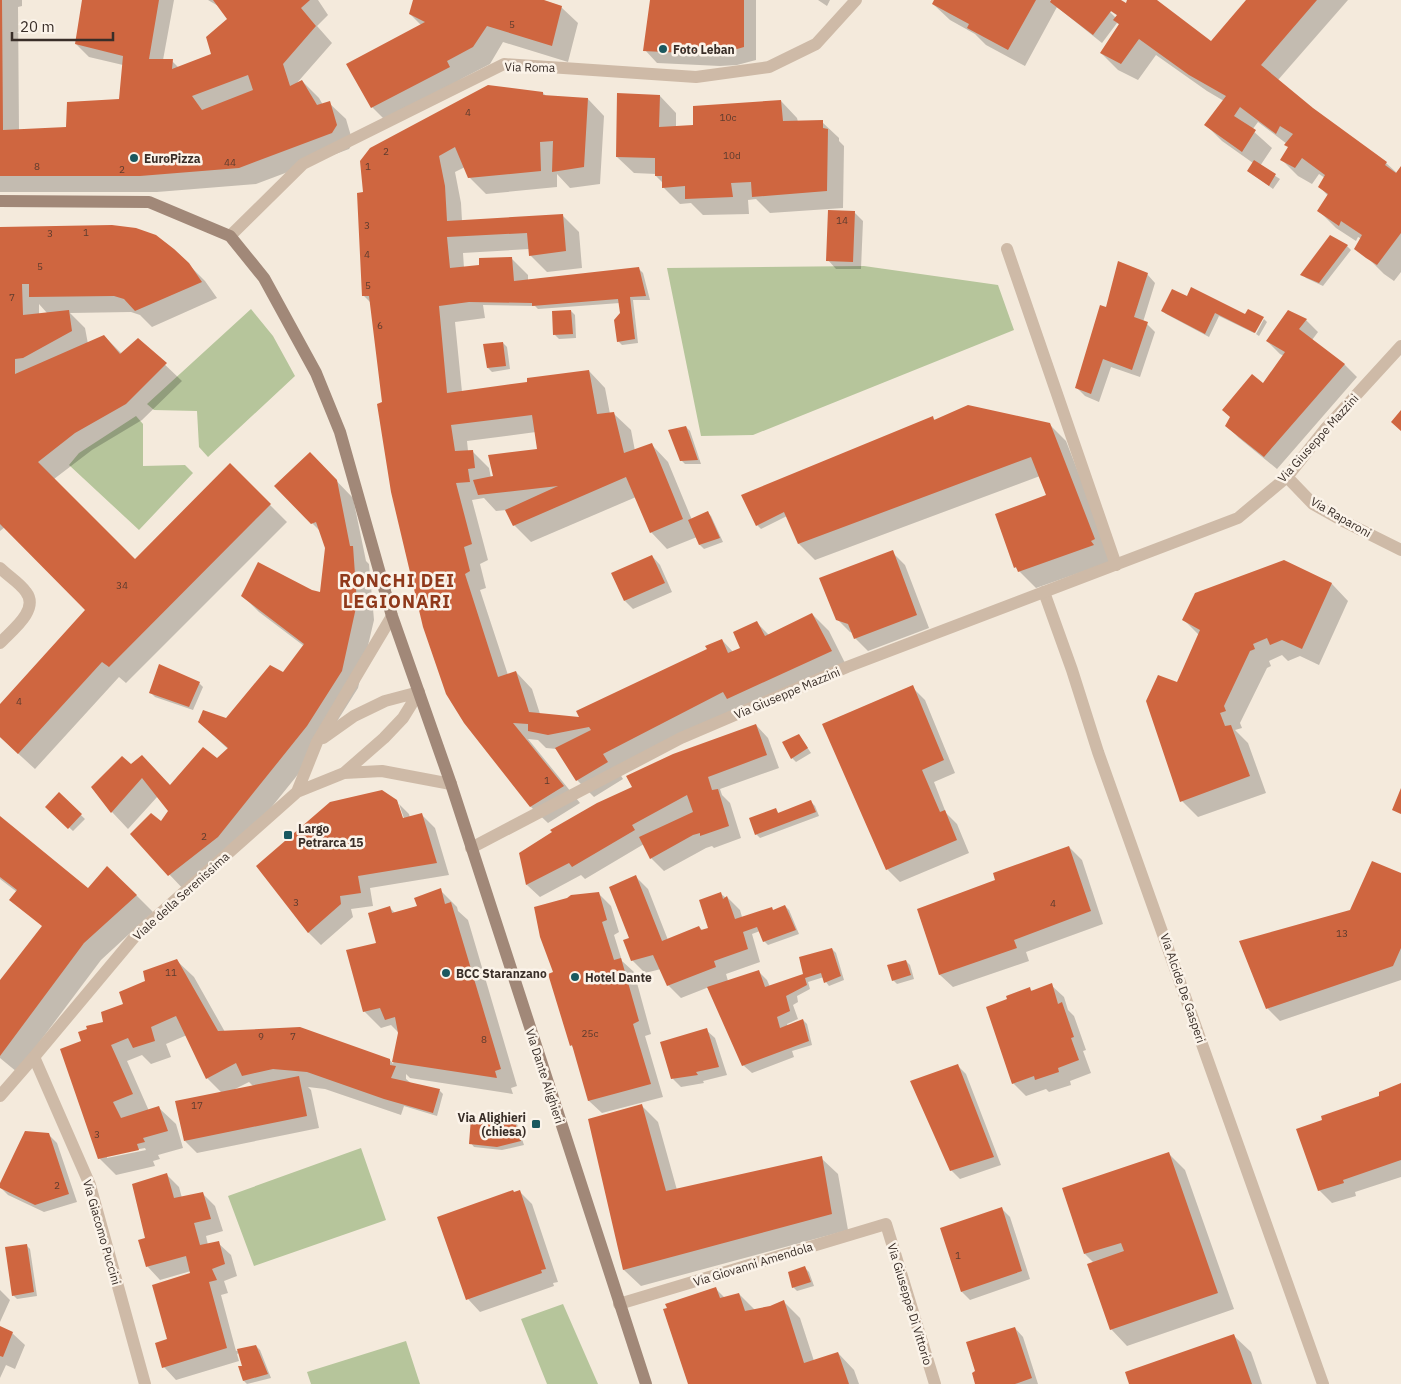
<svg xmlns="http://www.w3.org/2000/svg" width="1401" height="1384" font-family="'IBM Plex Sans',sans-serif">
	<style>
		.green { fill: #b6c59b }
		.shadow { fill: #0003; fill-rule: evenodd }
		.building { fill: #cf6640; fill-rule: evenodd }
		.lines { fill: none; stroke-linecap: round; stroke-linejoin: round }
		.minor { stroke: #cebaa7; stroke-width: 12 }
		.tertiary { stroke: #cebaa7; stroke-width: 12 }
		.secondary { stroke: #a18878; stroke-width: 12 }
		.poi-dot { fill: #1a585f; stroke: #fbf3e9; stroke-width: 2 }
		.labels { text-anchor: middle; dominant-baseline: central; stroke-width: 5; stroke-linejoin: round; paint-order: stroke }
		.number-label { font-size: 10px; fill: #5e3c2e }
		.poi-label { font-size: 12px; font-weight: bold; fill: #392e28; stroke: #fbf3e9; text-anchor: start }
		.street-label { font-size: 12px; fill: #392e28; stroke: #fbf3e9 }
		.district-label { font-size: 18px; font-weight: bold; letter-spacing: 1px; fill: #8f391b; stroke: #fbf3e9 }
	</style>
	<rect width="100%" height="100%" fill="#f4eadc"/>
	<path class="green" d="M864 266 998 285 1014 330 753 435 701 436 667 268Z
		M251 309 273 336 295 376 208 457 199 447 197 411 154 410 147 404Z
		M136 416 143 424V466L185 465 193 473 139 530 69 465 79 453Z
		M361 1148 386 1220 254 1266 228 1196Z
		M563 1304 598 1384H547L521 1319Z
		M406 1341 420 1384H311L307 1372Z"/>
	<path class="shadow" d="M0 0H22V6L18 7 19 131 67 128 120 100 123 65 89 57 76 44 83 0H174L163 60 172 61 179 68 212 55 228 19 220 7 208 0H318L328 15 317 26 332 43 296 84 302 81 319 98 323 105 329 103 346 119 353 143 349 149 256 184 157 192H0Z
		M414 0H540L561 7 578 23 568 62 503 42 490 64 463 78 389 124 372 107 421 25 410 14Z
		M651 0H756V60L737 65 720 66 657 63 645 50Z
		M818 0H830L827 6Z
		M935 0H1050L1052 2 1053 0H1118L1126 4 1129 0H1155L1211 43 1247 0H1348L1278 80 1313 109 1386 163 1397 173 1401 168V272L1394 281 1384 274 1371 261 1362 239 1358 237 1356 241 1336 228 1319 211 1328 196 1320 187 1325 178 1319 174 1312 184 1298 176 1282 160 1289 148 1287 144 1258 122 1252 130 1272 148 1260 166 1280 179 1273 189 1248 171 1253 163 1222 141 1206 125 1224 101 1207 91 1156 55 1138 80 1118 70 1101 53 1120 25 1117 23 1102 43 1057 7 1025 66 986 45 975 34 950 20 933 4ZM1111 11 1118 16 1116 18 1110 12Z
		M543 93 546 96 588 99 604 116 600 184 570 188 557 174V187L486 194 469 177 465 167 455 172 461 203 462 221 562 215 579 232 582 268 547 272 530 255 529 249 463 253 464 268 481 266 511 258 528 275V280L639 269 643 273 650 300H633L638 343 622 345 618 341 621 313 620 303 538 309 535 306 483 305 485 318 455 322 462 392 529 383 589 371 605 388 610 414H614L631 430 635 451 652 445 668 462 692 520 707 512 711 516 723 542 704 549 700 545 697 537 667 549 651 532 636 497 531 542 514 525 507 510 496 511 484 498 472 500 488 560 480 564 486 588 480 590 508 675 516 672 532 689 540 714 581 718 709 650 722 640 733 652 742 648 756 622 769 635 812 614 829 631 847 667 618 771 623 779 594 797 577 780 557 749 546 748 538 740 528 739 580 803 548 823 531 807 465 722 383 403 371 303 363 295 364 193ZM536 432 538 450 491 478 489 468 472 451H468L467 441Z
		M660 96 676 113V127H695L781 101 797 118 798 122H822L839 138V141L844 146 843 208 770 213 756 199 748 200 749 214 703 215 691 203 680 204 663 187V183L656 176V174L634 173 617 157Z
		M854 212 863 221 861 269H836L828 260Z
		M0 228 188 264 205 281 217 298 152 327 140 315 131 312 70 313 85 328 88 344 104 336 122 354 138 339 182 381 142 420 92 450 54 479 135 561 230 465 287 522 126 683 119 677 35 769 0 737V706L87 610 5 527 0 531ZM39 304 47 313 39 314Z
		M1347 246 1351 250 1323 286 1306 278 1302 274Z
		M1147 274 1155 283 1143 322 1147 324 1155 332 1140 377 1111 367 1099 402 1085 396 1077 388 1106 308Z
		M1187 298 1245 316 1262 318 1254 333 1219 316 1209 337 1166 314 1163 311Z
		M571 311 575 315 576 338 559 339 555 335Z
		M1264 319 1267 322 1259 336 1256 334Z
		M1306 320 1318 332 1312 340 1345 365 1357 377 1277 469 1239 438 1226 425 1264 385 1284 356 1280 354 1267 341Z
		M503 343 507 347 510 369 492 372 488 368 485 345Z
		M933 418 935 420 1049 424 1066 441 1111 556 1110 562 1036 588 1015 567 1048 496 1040 476 815 560 799 544 787 516 761 529 757 525Z
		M686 427 690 431 701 464H685L681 460Z
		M326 470 353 498 366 561 369 564 374 620 358 688 324 742 234 854 186 892 131 834 161 823 170 810 158 796 128 829 112 812 92 788 131 766 171 786 217 760 228 749 199 722 226 719 284 674 304 646 259 612 242 595 312 591 321 594 326 548 321 532 275 486Z
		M892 552 905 565 929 628 868 651 855 638 853 633 850 632 837 619Z
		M652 556 660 565 672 592 633 609 625 601Z
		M1284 561 1332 584 1348 601 1319 665 1300 656 1288 661 1282 655 1269 661 1271 666 1267 668 1240 723 1242 728 1235 730 1248 743 1266 793 1198 817 1182 801 1177 684 1199 635 1184 620Z
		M199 683 203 687 193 710 155 697 151 693Z
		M912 687 925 700 955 773 934 782 946 813 957 824 969 853 900 882 887 869Z
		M756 725 768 738 779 768 720 789 722 795 730 803 741 838 714 848 712 846 706 848 664 871 651 858 644 844 585 879 581 875 540 897 527 885 520 853 634 788Z
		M799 735 811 753 796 762 792 758Z
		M59 794 85 819 73 831 47 807Z
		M396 801 398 803H396L403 824H406L399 804 409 814 410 818 422 815 435 828 449 875 370 888 373 906 351 909 353 917 321 945 308 932Z
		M811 802 815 806 819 816 760 838 756 834 776 810 779 814Z
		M0 818 88 890 136 895 153 912 101 960 17 1072 0 1058V982L43 926 17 892 0 879Z
		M1069 847 1082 860 1103 924 1026 952 1029 961 953 987 940 975 918 910 996 881Z
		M1401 875V980L1280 1021 1268 1009 1240 942 1350 911Z
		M635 876 648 889 668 940 699 927 703 931 709 929 720 893 726 898 727 897 740 910 742 917 774 911 785 906 789 910 799 934 768 945 764 941 760 931 752 934 760 962 726 974 728 981 759 972 767 980 770 987 805 975 832 949 836 953 844 980 829 986 826 982 824 977 808 982 810 989 797 996 798 1002 793 1005 798 1019 787 1024 788 1026 803 1020 807 1024 812 1045 792 1051 794 1057 752 1073 743 1065 709 987 681 998 668 985 661 969 645 973 632 960 630 939Z
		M440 890 457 907 458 911 468 920 517 1086 511 1088 513 1094 410 1078 406 1074V1079L412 1084 439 1090 443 1094 437 1116 404 1106 401 1115 325 1089 308 1087 311 1090 319 1128 197 1153 185 1141 222 1093 207 1078 187 1035 166 1044 171 1057 151 1064 142 1055 127 1061 149 1111 159 1108 176 1124 183 1148 158 1155 160 1159 153 1161 155 1166 116 1175 99 1158 82 1041 125 1005 147 981 177 961 194 977 225 1032 390 1060 393 1064 400 1034 391 1025 381 1028 364 1011 378 944 389 907 395 913 418 906ZM249 1082 254 1087 233 1090ZM145 1148 146 1150 107 1158V1155Z
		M598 893 611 906 619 932 614 935 622 961 634 972 651 1034 645 1036 663 1097 602 1113 589 1101 574 1048 571 1045 554 973Z
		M906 961 910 965 914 979 897 984 893 980Z
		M1051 985 1064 997 1068 1010 1074 1016 1086 1050 1083 1051 1091 1073 1070 1081 1071 1085 1049 1092 1046 1089 1026 1096 1013 1083 1009 999 1030 989 1032 991Z
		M706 1030 715 1038 727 1075 703 1081 704 1083 681 1087 673 1079Z
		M958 1066 966 1074 1001 1165 960 1179 951 1170Z
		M1401 1084V1177L1355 1192 1356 1196 1332 1203 1319 1190 1381 1096Z
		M642 1106 658 1122 677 1190 821 1158 838 1174 848 1230 641 1286 624 1270 590 1120Z
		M513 1117 516 1121 524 1145 502 1150 474 1147 471 1143 498 1121Z
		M48 1134 57 1143 77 1202 44 1212 8 1195 0 1187V1185Z
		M1168 1153 1185 1170 1234 1309 1127 1346 1111 1329 1094 1263 1085 1254Z
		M166 1174 179 1187 182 1198 202 1193 215 1206 223 1231 206 1236 208 1245 218 1243 231 1255 237 1276 224 1281 228 1293 221 1295 236 1351 256 1346 260 1350 271 1378 247 1384 244 1381 243 1366 239 1353 237 1354 239 1361 176 1380 164 1367 168 1340 191 1274V1271L160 1280 148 1267 140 1241 146 1239Z
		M519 1191 532 1204 558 1282 553 1283 554 1286 480 1312 468 1299 514 1193Z
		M1002 1209 1010 1217 1030 1279 970 1300 962 1292Z
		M26 1245 30 1249 37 1296 17 1299 13 1295Z
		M805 1268 809 1272 814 1286 797 1291 793 1287Z
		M716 1289 725 1298 739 1294 755 1310 771 1307 784 1302 800 1318 814 1361 838 1353 854 1370 859 1384H689Z
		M0 1290 10 1300 0 1322Z
		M0 1327 12 1333 25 1345 15 1369 6 1365 0 1378Z
		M1015 1328 1023 1337 1038 1384H977Z
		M1234 1336 1251 1352 1262 1384H1130Z"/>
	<path class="building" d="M0 0H2L3 130 66 127 67 102 119 99 123 56 75 44 82 0H159L149 59H173L172 69 211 54 206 37 227 19 213 0H310L301 8 316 26 283 64 290 86 302 80 317 105 330 101 337 125 332 133 239 168 140 176H0ZM248 75 253 90 202 110 192 96Z
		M413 0H544L562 6 552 46 487 26 473 47 447 61 450 67 371 108 346 64 425 22 409 14Z
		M650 0H744V47L723 53 707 54 643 51Z
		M934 0H1036L1008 50 967 28 969 24 932 4Z
		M1051 0H1121L1126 3 1127 0H1157L1211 41 1246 0H1317L1261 65 1313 108 1387 162 1385 165 1396 173 1401 166V233L1377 265 1366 258 1354 249 1362 235 1341 221 1339 226 1317 211 1328 194 1318 187 1325 175 1302 158 1295 168 1280 160 1288 147 1284 145 1293 134 1280 126 1276 134 1240 107 1234 116 1256 130 1242 152 1204 125 1226 96 1189 75 1139 39 1121 64 1100 53 1119 24 1113 20 1117 15 1111 11 1093 35 1050 2Z
		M488 85 543 92V95L588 98 584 167 552 172 553 141 540 142 541 171 468 178 455 147 439 156 445 186 447 221 563 214 566 251 529 256 527 233 447 237 450 268 479 265V258L512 257 514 281 639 267 646 296 630 297 635 339 617 342 614 320 620 313 618 299 532 306V303L469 302 439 306 447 393 527 382V378L589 370 597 414 614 412 624 453 652 443 683 519 650 533 626 477 513 526 505 510 558 486 478 495 473 480 493 476 488 455 537 449 532 415 451 425 455 451 473 450 475 468 468 469 470 482 456 483 472 544 464 547 470 571 465 574 498 677 516 671 529 712 579 717 576 711 707 649 705 646 722 639 728 653 740 648 733 632 757 621 765 636 812 613 832 651 727 699 723 692 603 754 608 762 576 781 555 748 591 730 589 727 548 735 528 731V724L513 723 564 786 530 807 464 723 446 694 423 627 391 492 377 404 382 402 369 296H362L357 193 363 192 360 161 370 148Z
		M617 93 660 95 659 127 693 125V106L781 100 783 121 823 120V128L828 129 827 191 752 197 751 182 731 183 733 197 685 199V186L662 188V176H655V158L616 157Z
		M1254 160 1276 174 1269 186 1247 171Z
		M828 210 855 211 853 262 826 261Z
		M112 225 136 228 156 235 174 249 189 263 202 282 135 311 124 299 114 296 29 297V284H22L23 315 69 310 72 331 23 358 15 359V374L104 335 120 354 138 338 167 363 126 404 75 433 38 462 135 559 230 463 271 504 109 667 102 662 18 754 0 737V704L85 610 0 524V227Z
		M1330 235 1348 245 1319 283 1300 275Z
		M1118 261 1148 273 1134 317 1148 322 1132 370 1103 359 1091 394 1075 388 1100 305 1106 307Z
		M1191 287 1245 314 1248 309 1264 317 1255 333 1215 313 1205 334 1161 311 1172 289 1187 296Z
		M571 310 573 334 553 335 552 311Z
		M1288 310 1307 319 1299 329 1345 364 1264 457 1225 426 1230 417 1222 410 1252 374 1263 383 1285 352 1266 341Z
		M503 342 506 366 487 368 483 344Z
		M968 405 1050 423 1095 539 1091 541 1094 545 1018 572 1016 567 1014 568 995 514 1046 495 1031 457 798 544 784 512 756 526 741 495 933 416 934 420Z
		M1401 410V431L1391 422Z
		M686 426 698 460 680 461 668 430Z
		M310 452 337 480 350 546H353L357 603 342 671 307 726 218 837 168 876 130 834 151 813 161 821 168 811 142 778 111 813 91 787 122 756 131 764 142 755 170 785 203 747 217 758 228 748 198 722 203 710 226 718 270 665 283 672 304 644 241 596 258 562 312 590 320 592 325 548 316 522 311 524 274 486Z
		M708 511 720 538 699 545 688 520Z
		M893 550 917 615 854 639 848 624 836 620 819 578Z
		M652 555 665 583 624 601 611 573Z
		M1284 560 1332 583 1302 649 1282 640 1270 645 1267 638 1253 644 1255 649 1250 651 1224 706 1226 711 1220 713 1225 726 1231 725 1250 776 1180 802 1146 701 1158 675 1177 682 1200 630 1182 620 1195 593Z
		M159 664 200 682 189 707 149 693Z
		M913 685 944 760 922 770 940 812 945 810 957 840 886 870 822 724Z
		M756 724 767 755 708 777 712 790 718 789 729 826 700 836V833L693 835 650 859 639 837 693 812 687 795 632 825 635 830 572 867 569 863 526 885 519 853 552 832 550 830 597 803 632 787 626 776 673 754Z
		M799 734 808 748 791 759 782 742Z
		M1401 788V814L1392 810Z
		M382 790 397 800 403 818 422 813 437 863 358 876 361 893 340 896 341 904 308 933 256 866 330 802Z
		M59 792 82 814 68 829 45 807Z
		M811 800 816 812 755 835 749 818 776 808 778 813Z
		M0 816 88 888 107 866 137 895 84 943 0 1056V980L42 926 9 900 17 890 0 877Z
		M1069 846 1091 911 1014 940 1017 948 939 975 917 909 995 880 993 873Z
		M1372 861 1401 873V948L1393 966 1266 1009 1239 941 1350 910Z
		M636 875 662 941 699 926 701 930 708 928 699 900 721 892 723 899 727 896 735 919 772 907 773 910 785 905 796 930 763 942 757 927 743 932 748 949 714 961 716 967 667 986 653 955 631 961 623 940 629 938 609 887Z
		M441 888 445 904 451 902 501 1069 495 1071 497 1078 392 1062 398 1033 395 1017 385 1020 380 1008 363 1012 346 950 376 943 368 913 390 906 392 913 417 906 414 898Z
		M599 892 607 920 602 922 614 960 621 958 639 1021 633 1024 651 1084 588 1101 572 1045 570 1046 548 974 553 972 540 937 534 907 567 898 571 895Z
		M832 948 841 976 824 983 821 973 805 978 807 985 786 996 790 1011 777 1017 780 1028 803 1019 809 1041 742 1066 707 987 759 970 765 987 803 974 799 957Z
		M177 959 218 1031 300 1027 390 1059V1065L396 1066 391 1078 440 1089 433 1113 384 1099 307 1072 273 1069 242 1076 236 1063 206 1079 176 1016 151 1027 155 1041 133 1048 128 1038 111 1045 133 1094 113 1102 121 1118 159 1106 168 1131 143 1138 145 1142 137 1144 139 1150 98 1159 60 1049 81 1041 78 1032 87 1029 86 1026 103 1022 101 1012 123 1004 119 992 145 981 143 971Z
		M906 960 911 975 892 981 887 965Z
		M1052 983 1058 1004 1062 1002 1074 1037 1071 1038 1079 1060 1058 1068 1059 1072 1035 1080 1034 1076 1012 1084 986 1007 1007 999 1006 996 1030 987 1031 991Z
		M707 1028 719 1067 696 1072 698 1075 671 1079 660 1042Z
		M958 1064 994 1157 950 1171 910 1081Z
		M299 1076 307 1116 184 1141 175 1101Z
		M1401 1083V1160L1343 1180 1344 1183 1318 1191 1296 1129 1322 1120 1321 1116 1379 1096V1092Z
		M642 1104 666 1191 822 1156 832 1214 623 1270 588 1119Z
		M513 1116 521 1141 497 1147 469 1144 471 1118 497 1120Z
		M25 1131 49 1133 69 1194 35 1205 0 1188V1183Z
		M1169 1152 1218 1293 1110 1330 1087 1264 1124 1251 1121 1243 1084 1254 1062 1188Z
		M167 1173 174 1198 203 1192 211 1219 194 1223 200 1245 219 1241 225 1264 212 1269 217 1280 209 1282 227 1348 162 1368 155 1343 167 1339 152 1285 190 1273 186 1256 146 1267 138 1240 145 1238 132 1184Z
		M513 1190 514 1192 520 1190 546 1269 541 1270 542 1273 466 1300 437 1217Z
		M1002 1207 1022 1271 961 1292 940 1228Z
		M27 1244 34 1292 12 1296 5 1247Z
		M805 1266 811 1282 792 1288 788 1272Z
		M716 1287 720 1298 739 1293 745 1311 770 1306 784 1300 804 1363 838 1352 849 1384H688L663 1309 667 1308 665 1304Z
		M0 1326 13 1332 3 1357 0 1356Z
		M1015 1327 1032 1378 1015 1384H975L972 1373 975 1371 966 1342Z
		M1234 1334 1252 1384H1129L1125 1372Z
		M256 1345 268 1374 243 1381 238 1366H242L237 1349Z"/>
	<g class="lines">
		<path class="minor" d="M1007 249 1116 565
			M1287 477 1313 504 1345 522 1401 550
			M0 568C8 576 20 583 26 592 40 610 11 631 0 643
			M1044 592 1072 670 1098 752 1323 1384
			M323 738 354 716 385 701 419 692
			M344 773 384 738 403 718 419 692
			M297 792 344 773 382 771 451 784
			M34 1057 90 1185 145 1384
			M0 1096 34 1057 137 934 297 792 317 742 392 616
			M619 1304 886 1224 935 1384"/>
		<path class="tertiary" d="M230 236 303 164 504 64 696 77 769 67 816 44 856 0
			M471 848 681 738 847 667 1238 518 1287 477 1326 428 1401 346"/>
		<path class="secondary" d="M0 201 149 202 230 236 264 278 316 373 340 432 392 616 451 784 646 1384"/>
	</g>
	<g class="poi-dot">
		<circle cx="663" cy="49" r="5"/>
		<circle cx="134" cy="158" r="5"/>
		<rect x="283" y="830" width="10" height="10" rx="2.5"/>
		<circle cx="446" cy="973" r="5"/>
		<circle cx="575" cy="977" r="5"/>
		<rect x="531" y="1119" width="10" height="10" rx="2.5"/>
	</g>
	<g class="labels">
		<g class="number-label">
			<text x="512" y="24">5</text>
			<text x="468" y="112">4</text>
			<text x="728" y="117">10c</text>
			<text x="386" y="151">2</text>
			<text x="732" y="155">10d</text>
			<text x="230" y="162">44</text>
			<text x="37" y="166">8</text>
			<text x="368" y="166">1</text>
			<text x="122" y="169">2</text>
			<text x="842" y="220">14</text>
			<text x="367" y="225">3</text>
			<text x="86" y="232">1</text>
			<text x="50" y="233">3</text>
			<text x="367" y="254">4</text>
			<text x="40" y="266">5</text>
			<text x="368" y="285">5</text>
			<text x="12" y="297">7</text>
			<text x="380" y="325">6</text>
			<text x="122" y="585">34</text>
			<text x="19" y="701">4</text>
			<text x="547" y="780">1</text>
			<text x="204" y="836">2</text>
			<text x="296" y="902">3</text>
			<text x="1053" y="903">4</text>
			<text x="1342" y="933">13</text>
			<text x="171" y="972">11</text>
			<text x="590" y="1033">25c</text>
			<text x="261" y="1036">9</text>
			<text x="293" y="1036">7</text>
			<text x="484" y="1039">8</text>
			<text x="197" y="1105">17</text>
			<text x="97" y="1134">3</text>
			<text x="57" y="1185">2</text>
			<text x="958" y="1255">1</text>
		</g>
		<g class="poi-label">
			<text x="673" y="49">Foto Leban</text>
			<text x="144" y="158">EuroPizza</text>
			<text x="298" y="828">Largo<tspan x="298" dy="14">Petrarca 15</tspan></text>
			<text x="456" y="973">BCC Staranzano</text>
			<text x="585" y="977">Hotel Dante</text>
			<text x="526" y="1117" text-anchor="end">Via Alighieri<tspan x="526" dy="14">(chiesa)</tspan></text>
		</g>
		<g class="street-label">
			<text transform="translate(530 67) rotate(1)">Via Roma</text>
			<text transform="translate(1318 438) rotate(-48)">Via Giuseppe Mazzini</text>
			<text transform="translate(1341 517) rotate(30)">Via Raparoni</text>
			<text transform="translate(787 693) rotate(-23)">Via Giuseppe Mazzini</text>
			<text transform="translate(181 896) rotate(-42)">Viale della Serenissima</text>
			<text transform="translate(1183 988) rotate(71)">Via Alcide De Gasperi</text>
			<text transform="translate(545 1076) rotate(72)">Via Dante Alighieri</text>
			<text transform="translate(102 1232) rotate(74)">Via Giacomo Puccini</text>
			<text transform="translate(753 1264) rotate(-17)">Via Giovanni Amendola</text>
			<text transform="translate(910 1304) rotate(73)">Via Giuseppe Di Vittorio</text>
		</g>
		<g class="district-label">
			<text x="397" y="580">RONCHI DEI<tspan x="397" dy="21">LEGIONARI</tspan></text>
		</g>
	</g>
	<path d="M12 32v8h101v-8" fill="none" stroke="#392e28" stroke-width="2.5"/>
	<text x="20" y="32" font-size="15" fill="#392e28" stroke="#fbf3e9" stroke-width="4" paint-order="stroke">20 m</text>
</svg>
